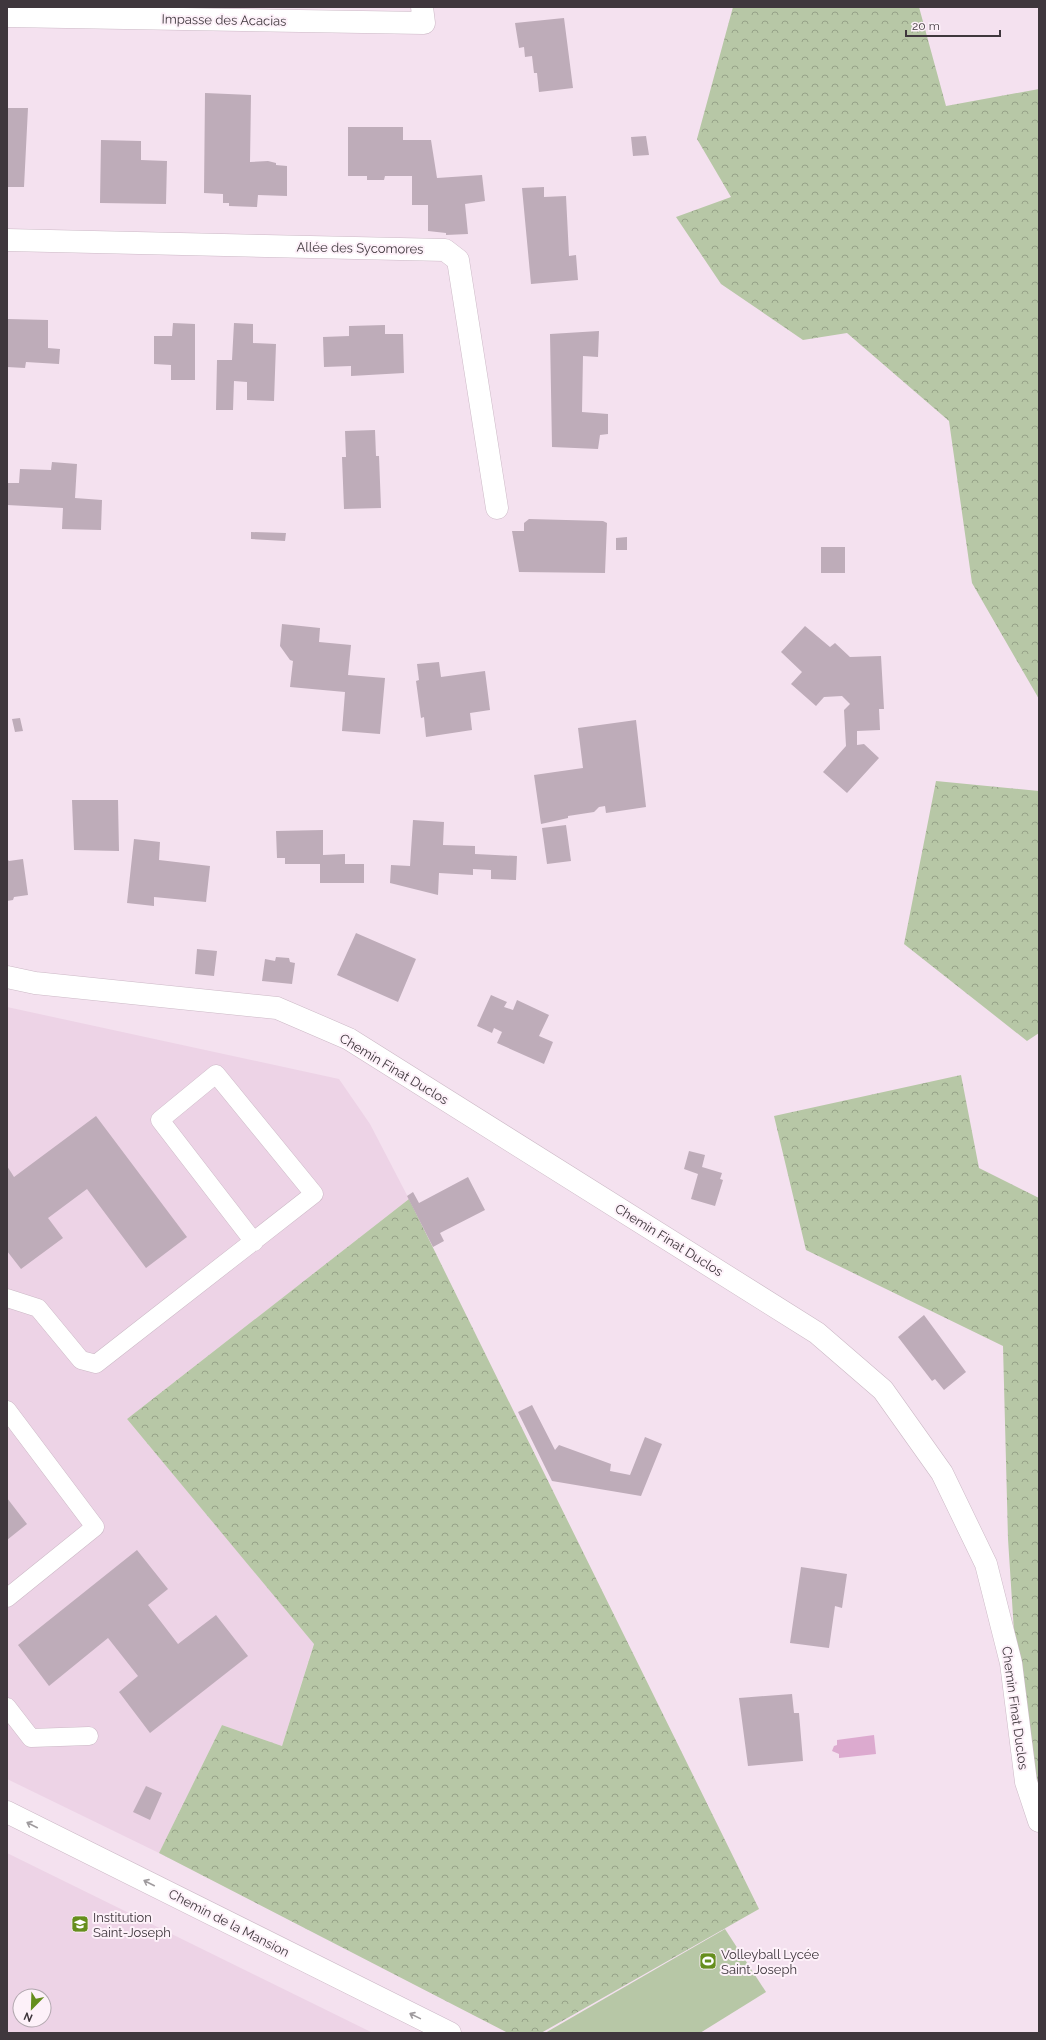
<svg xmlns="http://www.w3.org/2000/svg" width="1046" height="2040" font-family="Raleway,sans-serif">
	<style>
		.built { fill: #edd3e6; fill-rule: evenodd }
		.grass { fill: #b7c7a6 }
		.forest { fill: url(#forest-crowns) }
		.water { fill: #dcaacf }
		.building { fill: #beacb9 }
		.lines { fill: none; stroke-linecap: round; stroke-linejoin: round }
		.lane-casing { stroke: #ccb9c6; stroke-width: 19 }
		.street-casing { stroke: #ccb9c6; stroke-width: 23 }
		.secondary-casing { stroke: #ccb9c6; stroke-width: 23 }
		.lane { stroke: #fff; stroke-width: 18 }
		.street { stroke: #fff; stroke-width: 22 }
		.secondary { stroke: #fff; stroke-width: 22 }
		.oneway { stroke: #9f9b9e }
		.labels { text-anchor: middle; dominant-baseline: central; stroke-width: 4; stroke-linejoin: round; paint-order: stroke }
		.street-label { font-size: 13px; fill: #3f373d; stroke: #fdf1f9 }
		.poi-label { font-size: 13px; fill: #3f373d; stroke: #fdf1f9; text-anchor: start }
	</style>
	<defs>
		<pattern id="forest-crowns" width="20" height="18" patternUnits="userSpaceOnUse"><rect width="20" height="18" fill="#b7c7a6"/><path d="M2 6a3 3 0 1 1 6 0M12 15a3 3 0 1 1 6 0" fill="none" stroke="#96a288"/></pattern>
	</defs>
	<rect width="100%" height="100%" fill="#f4e1ef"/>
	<path class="built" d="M7 1007 339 1079 370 1124 409 1199 127 1419 314 1643 282 1746 222 1725 159 1853 7 1779Z
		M7 1853 373 2033H7ZM20 1996H44V2020H20Z"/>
	<path class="grass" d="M725 1929 766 1992 700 2033H545Z"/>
	<path class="forest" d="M733 7H919L946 106 1039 89V699L972 583 949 421 847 333 803 340 721 284 676 217 731 197 697 139Z
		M936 781 1039 791V1033L1027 1041 904 944Z
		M961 1075 979 1168 1039 1198V1810L1021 1740 1008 1539 1003 1346 806 1250 774 1116Z
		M409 1199 759 1909 541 2033H508L159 1853 222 1725 282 1746 314 1644 127 1419Z"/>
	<path class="water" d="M874 1735 876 1754 839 1758V1754L832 1751 834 1746 837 1745V1740Z"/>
	<path class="building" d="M564 18 573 88 539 92 537 73H534L532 56 525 57 524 47 519 48 515 23Z
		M205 93 251 95 250 162 268 161 276 163V165L287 166V196L258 195 257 207 229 206V203H223V194L204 193Z
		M7 108H28L24 187H7Z
		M348 127H403V140H431L437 178 482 175 485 201 465 204 468 234 446 235V233L428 231V205H412V176H385L384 180H367V176H348Z
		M646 136 649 155 633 156 631 137Z
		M101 140 141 141V160L167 161 166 204 100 203Z
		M544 187V197L566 196 569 256 576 255 578 280 531 284 522 188Z
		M8 319 48 320V348L60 349 59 364 26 362 25 368 7 367Z
		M173 323 195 324V380H171V365L154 364V336H172Z
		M234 323 253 324V343L276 344 274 401 247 400V382L234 381 233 410H216L217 360H232Z
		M385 325V334H403L404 373 351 376V366L324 367 323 337 349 336V326Z
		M599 331 598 357 583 356 582 412 608 414V434L600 435 598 449 552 447 550 334Z
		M375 430 376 456H379L381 508 344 509 342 457H346L345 431Z
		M52 462 77 464 75 498 102 500 101 530 62 529 63 508 7 505V483H19L20 469 51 470Z
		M529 519 603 521 607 523 605 573 519 572 512 531H524V523Z
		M251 532 286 533 285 541 251 539Z
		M627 537V550H616V538Z
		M821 547H845V573H821Z
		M282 624 320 628 319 642 351 645 348 675 385 678 380 734 342 731 345 692 290 687 293 661 290 660 280 646Z
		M805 626 830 647 835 643 850 657 881 656 884 709H879L880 730 857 731V745L864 744 879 758 847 793 823 772 846 746 844 710 850 704 842 696 824 697 816 706 791 684 802 672 781 652Z
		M439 662 441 677 485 671 490 710 470 713 472 730 426 737 424 717 421 718 416 681 419 680 417 664Z
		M20 718 23 731 15 732 12 719Z
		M636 720 646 807 606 813 605 806 599 807 594 812 568 816V818L541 824 534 775 583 768 578 728Z
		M72 800H118L119 851 74 850Z
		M413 820 444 822 443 845 475 846V854L517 856 516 880 491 879V870L473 869V875L439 873 438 895 390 883 391 865 410 866Z
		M566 825 571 861 547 864 542 828Z
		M323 830V855L345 854V864H364V883H320V864H285V858H277L276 831Z
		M134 839 160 842 159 860 210 866 206 902 154 897V906L127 903Z
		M7 859 9 861 23 859 28 895 14 897 13 900 7 901Z
		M356 933 416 959 398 1002 337 975Z
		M197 949 217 951 214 976 195 974Z
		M276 957 289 958 290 962 295 963 292 984 262 981 265 959 275 961Z
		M491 995 507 1002 504 1007 513 1010 517 1000 549 1015 539 1036 553 1042 544 1064 497 1043 502 1032 494 1028 492 1033 477 1026Z
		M96 1116 187 1237 146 1268 87 1189 48 1218 63 1238 21 1269 7 1251V1166L14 1177Z
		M689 1151 705 1155 702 1167 722 1173 720 1179 723 1180 715 1206 691 1199 698 1174 684 1169Z
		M468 1177 485 1210 440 1233 444 1241 433 1247 407 1196 413 1192 419 1203Z
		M924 1315 966 1372 944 1390 935 1379 932 1381 898 1337Z
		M532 1405 555 1450 559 1445 611 1464 610 1471 630 1475 645 1437 662 1444 641 1496 552 1481 518 1412Z
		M7 1498 27 1524 7 1540Z
		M137 1550 168 1589 148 1605 178 1644 216 1615 248 1656 150 1733 119 1692 138 1676 108 1638 49 1686 18 1645Z
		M801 1567 847 1574 842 1608 835 1606 829 1648 790 1643Z
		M792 1694 794 1713H799L803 1761 748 1766 739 1698Z
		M146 1786 162 1793 150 1820 133 1812Z"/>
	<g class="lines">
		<g class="lane-casing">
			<path id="lane" d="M7 1298 38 1308 81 1360 96 1364 314 1194 216 1074 160 1120 254 1242
				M7 1410 95 1527 7 1598
				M7 1707 31 1738 89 1736"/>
		</g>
		<g class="street-casing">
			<path id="street" d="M7 16 424 23 422 7
				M7 240 445 250 458 260 497 508
				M7 1812 450 2033"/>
		</g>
		<g class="secondary-casing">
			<path id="secondary" d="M7 977 35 983 277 1008 349 1039 817 1333 883 1390 942 1473 986 1564 1011 1663 1026 1782 1039 1821"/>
		</g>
		<use href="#lane" class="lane"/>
		<use href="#street" class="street"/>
		<use href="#secondary" class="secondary"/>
	</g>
	<defs><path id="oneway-shaft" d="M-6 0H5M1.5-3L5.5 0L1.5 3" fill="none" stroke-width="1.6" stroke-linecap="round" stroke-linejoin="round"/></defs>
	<g class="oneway">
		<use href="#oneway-shaft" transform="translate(32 1825) rotate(-153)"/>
		<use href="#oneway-shaft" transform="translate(149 1883) rotate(-153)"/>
		<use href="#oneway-shaft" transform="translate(415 2016) rotate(-154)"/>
	</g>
	<defs>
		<g id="school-square" transform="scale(0.9)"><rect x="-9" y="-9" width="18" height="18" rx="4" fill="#658e1d" stroke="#fdf1f9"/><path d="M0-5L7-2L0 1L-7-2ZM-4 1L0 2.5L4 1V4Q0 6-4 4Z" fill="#fff"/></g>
		<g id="stadium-square" transform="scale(0.9)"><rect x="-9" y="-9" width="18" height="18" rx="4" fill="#658e1d" stroke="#fdf1f9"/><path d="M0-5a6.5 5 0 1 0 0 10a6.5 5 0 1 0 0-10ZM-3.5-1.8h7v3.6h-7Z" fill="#fff"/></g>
	</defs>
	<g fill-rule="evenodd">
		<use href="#school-square" x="80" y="1924"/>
		<use href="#stadium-square" x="708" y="1961"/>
	</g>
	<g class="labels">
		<g class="street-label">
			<text transform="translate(224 20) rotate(1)">Impasse des Acacias</text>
			<text transform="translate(360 248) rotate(1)">Allée des Sycomores</text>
			<text transform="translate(394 1069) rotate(31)">Chemin Finat Duclos</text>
			<text transform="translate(669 1240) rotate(32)">Chemin Finat Duclos</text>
			<text transform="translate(1015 1708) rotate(82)">Chemin Finat Duclos</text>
			<text transform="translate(229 1923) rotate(27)">Chemin de la Mansion</text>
		</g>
		<g class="poi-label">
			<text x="93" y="1917">Institution<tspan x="93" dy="15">Saint-Joseph</tspan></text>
			<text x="721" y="1954">Volleyball Lycée<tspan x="721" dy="15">Saint Joseph</tspan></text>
		</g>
	</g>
	<rect width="1046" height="2040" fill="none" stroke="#3f373d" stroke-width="16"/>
	<g transform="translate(32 2008) rotate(203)"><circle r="19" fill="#fdf1f9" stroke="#b1a7ae"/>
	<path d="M0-3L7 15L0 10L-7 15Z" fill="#658e1d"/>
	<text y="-6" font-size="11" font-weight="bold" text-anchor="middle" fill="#3f373d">N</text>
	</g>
	<path d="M906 30v6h94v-6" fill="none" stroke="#3f373d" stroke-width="2"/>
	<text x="912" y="30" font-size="12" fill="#3f373d" stroke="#fdf1f9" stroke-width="3" paint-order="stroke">20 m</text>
</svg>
